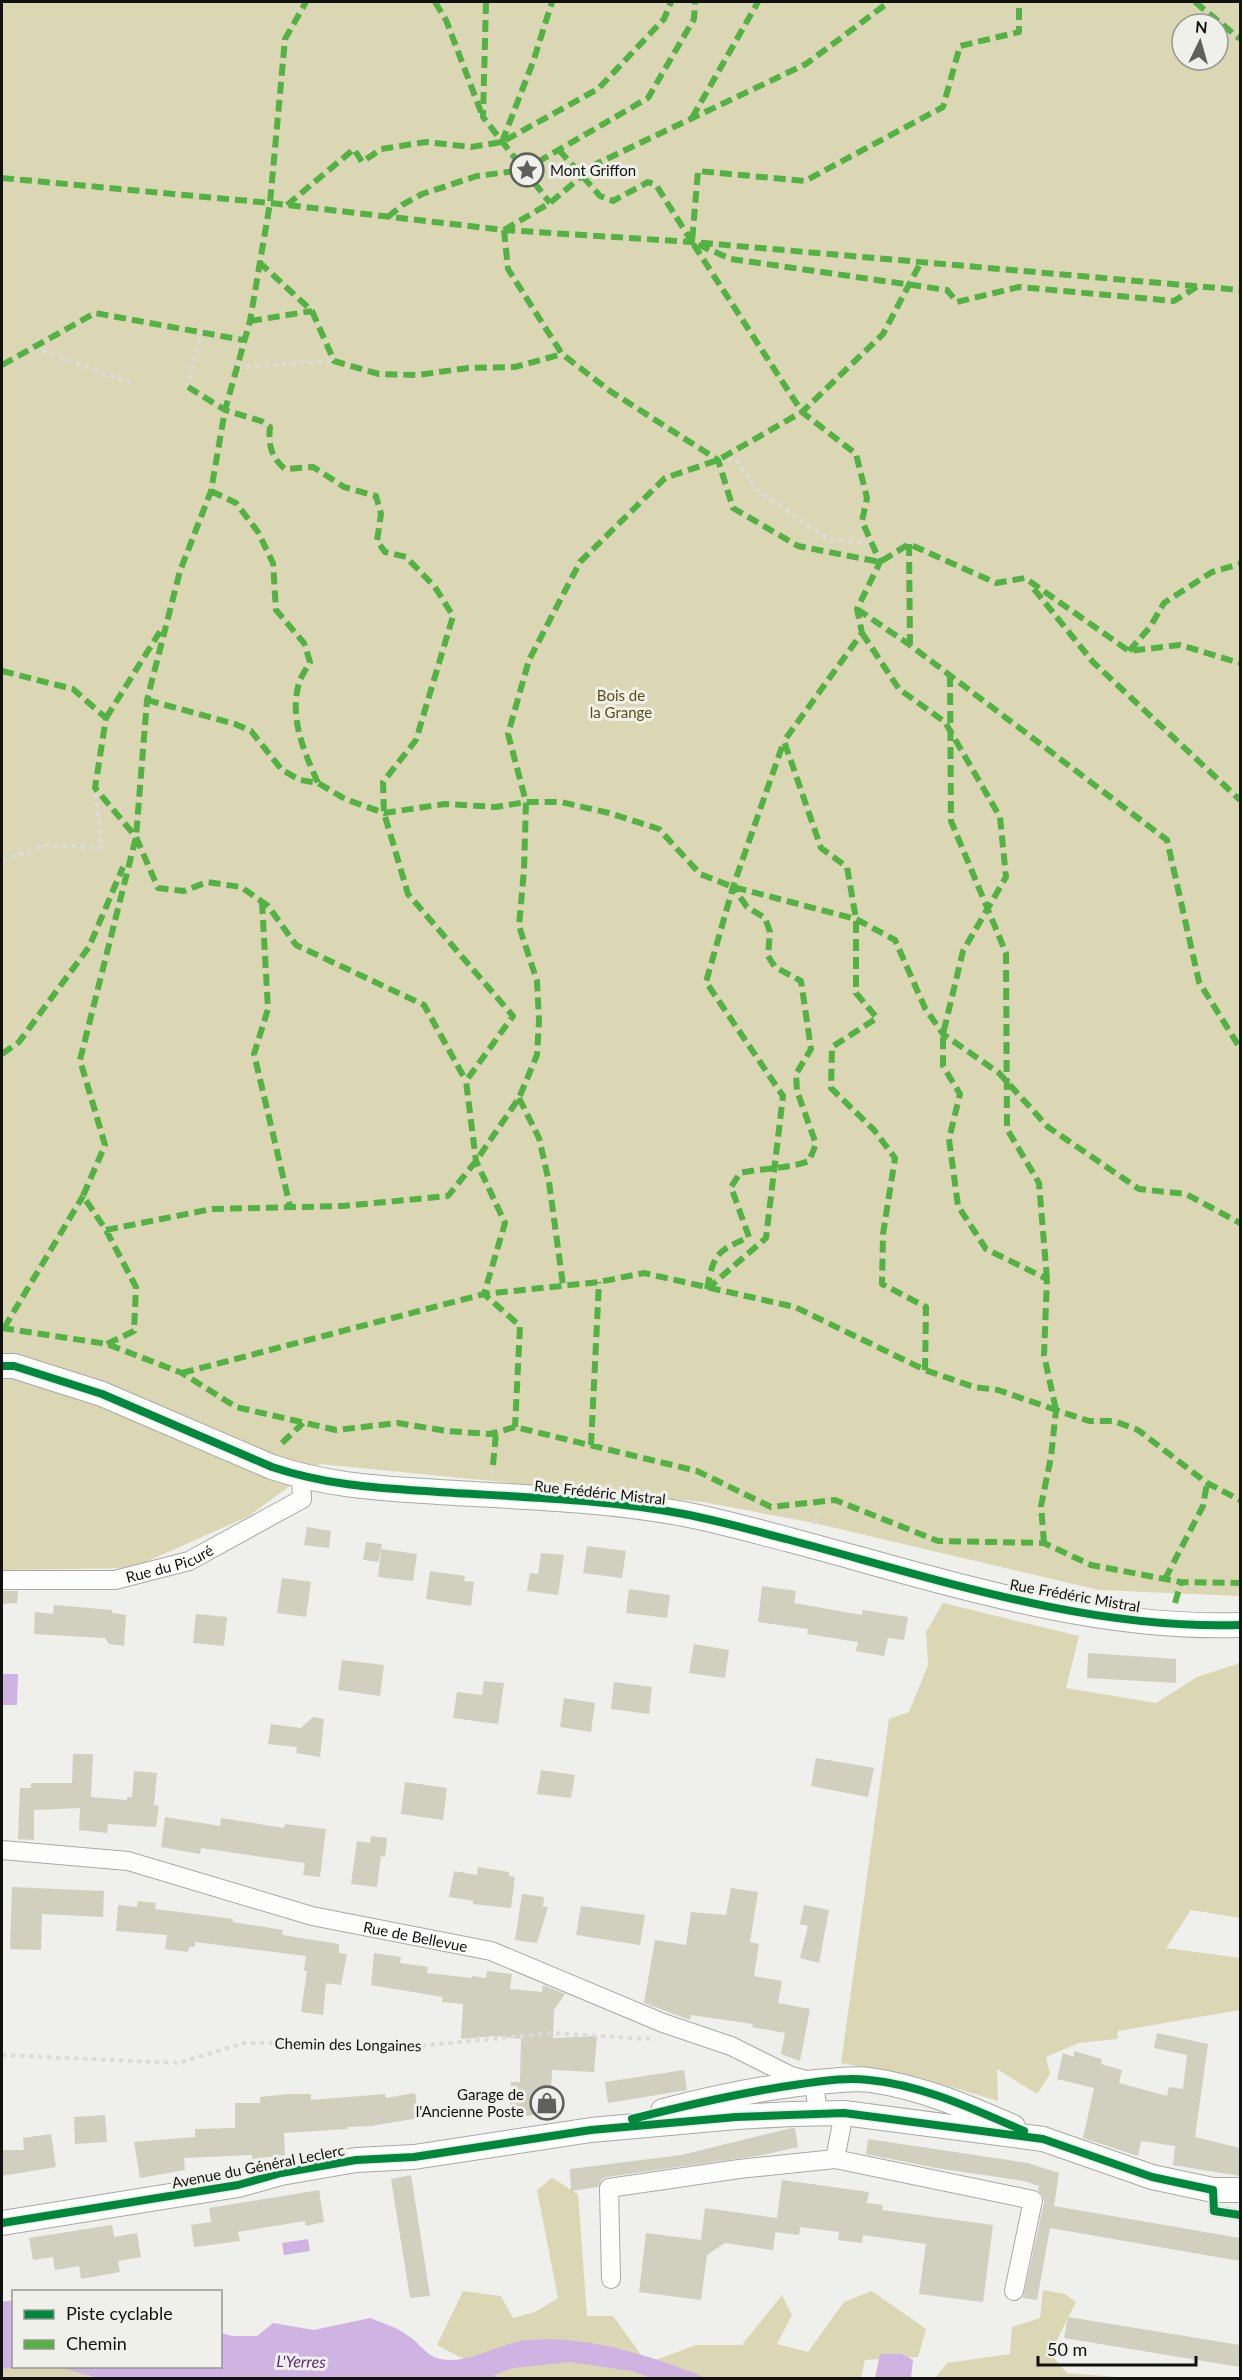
<svg xmlns="http://www.w3.org/2000/svg" width="1242" height="2380" font-family="Lato,sans-serif">
	<style>
		.green { fill: #dbd7b4; fill-rule: evenodd }
		.water { fill: #cfb3e3 }
		.building { fill: #d1cfbd }
		.lines { fill: none; stroke-linecap: round; stroke-linejoin: round }
		.lane-casing { stroke: #a8a8a6; stroke-width: 11 }
		.street-casing { stroke: #a8a8a6; stroke-width: 20 }
		.secondary-casing { stroke: #a8a8a6; stroke-width: 26 }
		.path { stroke: #dbdbda; stroke-width: 4; stroke-dasharray: 4.5 4.5; stroke-linecap: butt }
		.lane { stroke: #fdfdfc; stroke-width: 9 }
		.street { stroke: #fdfdfc; stroke-width: 18 }
		.secondary { stroke: #fdfdfc; stroke-width: 24 }
		.quiet { stroke: #54b144; stroke-width: 6; stroke-dasharray: 12 6; stroke-linecap: butt }
		.cycleway-casing { stroke: #f0f0eb; stroke-width: 11 }
		.cycleway { stroke: #00873e; stroke-width: 8 }
		.labels { text-anchor: middle; dominant-baseline: central; stroke-width: 6; stroke-linejoin: round; paint-order: stroke }
		.poi-label { font-size: 15px; fill: #111110; stroke: #f0f0eb; text-anchor: start }
		.park-label { font-size: 15px; fill: #595110; stroke: #f0f0eb }
		.street-label { font-size: 15px; fill: #111110; stroke: #f0f0eb }
		.water-label { font-size: 16px; font-style: italic; fill: #5c2a7c; stroke: #f0f0eb }
	</style>
	<rect width="100%" height="100%" fill="#efefec"/>
	<path class="green" d="M2 2H1240V1596L1099 1590 814 1523 703 1502 320 1464 247 1517 132 1568 2 1570ZM1182 24H1218V60H1182Z
		M943 1603 1079 1636 1066 1688 1156 1703 1197 1677 1240 1663V1918L1191 1910 1166 1948 1240 1958V2010L1118 2031 1117 2039 1079 2043 1046 2057 1050 2074 1037 2094 997 2069 998 2101 921 2078 841 2063 889 1719 909 1712 928 1665 926 1632Z
		M552 2178 578 2194 587 2316H613L647 2363 696 2345H742L782 2295 792 2315 777 2344 808 2352 844 2302 872 2291 926 2329 918 2357 865 2360 861 2378H500L437 2345 463 2291 501 2296 513 2318 535 2312 558 2298 537 2190Z
		M1043 2290 1065 2294 1076 2302 1050 2354 1067 2373 1130 2378H935L947 2363 1010 2354 1012 2327 1040 2318Z
		M2 2363 14 2366 69 2367 117 2378H2Z"/>
	<path class="water" d="M2 1674H18L17 1705H2Z
		M308 2239 310 2251 284 2255 282 2243Z
		M13 2300 14 2366 16 2367 2 2369V2302Z
		M370 2318C382 2323 397 2327 407 2335 419 2342 426 2356 440 2359 470 2365 499 2342 529 2340 588 2335 652 2356 706 2378H652L631 2371 570 2362 513 2368 494 2375 499 2378H98L58 2367 220 2366 221 2333 232 2336H257L273 2323 314 2330Z
		M880 2354H902L913 2360 911 2378H875Z"/>
	<path class="building" d="M307 1527 331 1531 329 1548 304 1545Z
		M366 1542 382 1544 378 1562 363 1560Z
		M587 1546 626 1551 622 1578 583 1573Z
		M381 1549 417 1554 413 1581 378 1577Z
		M541 1553 564 1555 558 1595 527 1591 530 1573 538 1574Z
		M430 1571 465 1576 464 1581 474 1582 471 1606 426 1599Z
		M282 1578 311 1582 306 1617 277 1613Z
		M762 1586 796 1591 794 1603 862 1615 863 1610 908 1617 904 1640 888 1638 884 1656 856 1651 858 1642 807 1634 808 1629 758 1622Z
		M629 1589 670 1595 667 1618 626 1613Z
		M2 1591H18L17 1603 2 1604Z
		M54 1605 112 1610V1613L126 1615 124 1646 109 1644 105 1638 34 1634 35 1612 53 1614Z
		M196 1614 227 1617 224 1646 193 1643Z
		M694 1644 729 1650 725 1678 689 1673Z
		M1088 1653 1176 1659V1683L1087 1678Z
		M342 1660 384 1665 380 1696 338 1690Z
		M484 1681 504 1683 498 1724 453 1718 457 1692 482 1695Z
		M614 1682 652 1687 649 1714 611 1709Z
		M564 1698 595 1703 591 1732 560 1727Z
		M313 1717 324 1719 320 1757 296 1753 297 1747 268 1744 271 1724 301 1728Z
		M73 1754H93L91 1797 127 1800V1797H132L134 1771 157 1773 154 1805 159 1806 156 1827 108 1824 107 1833 79 1830 80 1808 34 1810V1840L18 1839 20 1788H31V1783H72Z
		M816 1758 874 1768 868 1797 811 1786Z
		M541 1770 575 1775 571 1798 537 1794Z
		M405 1782 447 1788 443 1820 401 1814Z
		M165 1817 220 1826 221 1818 284 1828 285 1824 326 1829 320 1877 303 1875 305 1863 201 1848 200 1854 161 1847Z
		M371 1836 387 1838 385 1857 381 1856 377 1887 351 1884 357 1841 370 1843Z
		M478 1867 509 1872V1876L515 1877 511 1908 473 1904V1901L449 1897 454 1871 477 1875Z
		M12 1887 104 1891 103 1917 42 1914 41 1950 10 1949Z
		M731 1888 758 1892 750 1942 759 1944 754 1976 782 1981 778 2003 810 2009 800 2061 781 2054 785 2033 752 2027 753 2024 691 2015 690 2020 644 2003 655 1940 686 1945 691 1912 726 1915Z
		M522 1894 544 1897 543 1907H548L537 1943 515 1940Z
		M138 1901 156 1903 155 1909 233 1919V1922L283 1930 282 1935 339 1944V1953L347 1954 341 1985 326 1983 323 2015 301 2012 307 1971H304L306 1956 195 1942V1947H189L188 1952 165 1949 167 1935 116 1931 118 1905 137 1907Z
		M804 1905 829 1910 819 1963 800 1958 808 1926 800 1924Z
		M581 1906 645 1915 640 1945 576 1935Z
		M374 1953 401 1957 400 1963 428 1967 427 1973 472 1978V1976L486 1978 487 1971 512 1974 510 1989 542 1992 543 1985 565 1994 554 2010 553 2038 597 2036 594 2072 552 2070 550 2112 509 2119 511 2082H520L521 2039 496 2036 461 2039 463 2004 442 2002 443 1997 371 1985Z
		M1157 2033 1208 2044 1195 2137 1240 2148V2176L1173 2165 1175 2146 1141 2141 1138 2156 1083 2138 1094 2088 1057 2079 1063 2053 1074 2057V2051L1102 2059 1101 2064 1122 2070 1119 2083 1167 2096 1169 2087 1183 2089 1187 2055 1154 2048Z
		M684 2070 687 2090 608 2103 605 2082Z
		M415 2093 419 2118 371 2126 347 2127V2129L284 2133 285 2155 252 2159V2155L184 2158 185 2170 140 2178 134 2142 195 2137V2129L235 2128V2103H260V2097L289 2094H311V2100L385 2094 386 2098Z
		M105 2115 107 2142 75 2144 74 2117Z
		M792 2128H795L798 2147 763 2155 607 2177 602 2179 598 2187 571 2191 570 2169 681 2155Z
		M51 2134 56 2167 2 2176V2150H24L23 2138Z
		M868 2139 1028 2163 1059 2173 1054 2206 1240 2238V2261L1050 2228 1037 2300 1023 2298 1044 2202 1043 2196 1038 2190 1039 2186 1024 2181 936 2168 866 2154Z
		M411 2175 430 2296 410 2298 391 2179Z
		M782 2180 869 2192 867 2203 883 2205 882 2210 993 2225 983 2302 919 2294 926 2244 863 2235 862 2243 838 2240 839 2232 800 2227 799 2235 775 2232 777 2220 773 2250 725 2243 707 2255 701 2300 639 2292 646 2233 701 2240 705 2208 777 2218Z
		M319 2190 324 2222 306 2226 305 2221 238 2232 240 2241 194 2247 191 2225 211 2222 209 2208Z
		M112 2225 114 2237 137 2233 141 2257 118 2261 120 2272 81 2279 79 2266 55 2270 53 2257 33 2260 29 2238Z
		M1068 2317 1240 2345V2367L1064 2338Z"/>
	<g class="lines">
		<g class="lane-casing">
			<path id="lane" d="M1213 2192 1214 2211 1240 2215"/>
		</g>
		<g class="street-casing">
			<g id="street">
				<path id="s1" d="M2 1580H115L189 1561 302 1499 301 1477"/>
				<path id="s2" d="M2 1850 128 1861 312 1916 491 1951 663 2023 731 2046 791 2076 814 2082 818 2114"/>
				<path d="M835 2159 1033 2200 1014 2291"/>
				<path d="M611 2279 609 2188 739 2169 835 2159 844 2113"/>
			</g>
		</g>
		<g class="secondary-casing">
			<path id="secondary" d="M2 1366H14L102 1394 272 1467C329 1486 379 1488 438 1492 520 1497 603 1499 684 1514 720 1521 755 1531 790 1540 937 1579 1087 1630 1240 1625
				M663 2111C717 2097 773 2085 829 2081 843 2080 857 2078 870 2080 920 2087 967 2107 1013 2127
				M2 2223 238 2185 281 2173 356 2160 414 2157 591 2130 736 2117 792 2114 844 2113 1043 2139 1152 2177 1213 2190H1240"/>
		</g>
		<path class="path" d="M34 347 133 384
			M237 367 334 361
			M188 387 201 332
			M718 460 736 459 755 488 827 539 872 543
			M2 860 46 845 102 848 95 788
			M492 1474 493 1465
			M814 1524 817 1513
			M2 2055 178 2063 244 2043 341 2042 400 2048 551 2033 650 2039"/>
		<use href="#lane" class="lane"/>
		<use href="#street" class="street"/>
		<use href="#secondary" class="secondary"/>
		<path class="quiet" d="M435 2 446 20 481 112
			M486 2 483 117 550 203
			M1195 2 1240 39
			M692 118 758 2
			M502 142 533 62 552 2
			M559 150 600 196 613 201 648 182 656 185 692 242 731 259 947 290 957 302 1019 287 1174 301 1198 286
			M2 178 270 203 504 230 692 242 1240 290
			M287 205 354 149 362 162 381 149 426 142 471 147 502 142 598 89 664 19 671 2
			M388 217 402 205 422 194 477 176 524 170 648 98 694 19 695 2
			M504 230 508 269 562 354 610 391 718 460 733 508 798 546 880 562 909 544 996 583 1025 578 1129 651 1180 645 1240 663
			M504 230 550 203 596 164 806 64 889 2
			M259 262 312 311 334 361 379 374 418 375 468 368 515 367 562 354
			M250 321 312 311
			M2 365 95 313 243 340
			M188 387 225 410 261 421 270 427C268 445 271 457 285 469L313 467 344 487 376 496 381 514 377 541 385 552 406 557 435 587 453 616 416 740 383 782 384 813 408 894 513 1016 466 1081 476 1161 505 1223 484 1294 520 1326 515 1427
			M211 491 236 503 258 532 273 563 276 610 304 643 310 662C307 668 301 676 299 683 289 719 304 751 318 783
			M909 544 910 645
			M1034 589 1093 662 1240 800
			M857 609 910 645 1167 840 1199 982 1240 1048
			M862 633 899 689 945 722 1000 817 1006 877 963 951 943 1034V1066L960 1094 949 1139 958 1206 986 1249 1047 1279 1044 1355 1056 1410
			M1129 651 1150 627 1164 603 1212 572 1240 564
			M2 671 73 689 106 718 95 788 136 837 158 888 184 891 207 882 241 887 268 906 296 945 424 1005 466 1081
			M950 675 951 821 1006 953 1007 1129 1039 1183 1047 1279
			M147 700 235 724 251 731 282 770 300 780 318 783 345 799 384 813 445 804 496 807 526 802H561L609 813 659 829 700 874 733 887 856 919 895 940 925 1008 943 1034 999 1073 1048 1127 1139 1189 1186 1194 1240 1223
			M106 718 161 630
			M262 902 268 1009 254 1054 290 1206
			M2 1054 19 1042 89 947 123 867
			M519 1098 539 1138 549 1182 563 1285
			M106 1230 212 1209 343 1206 448 1196 476 1161 519 1098 537 1055 539 1020 537 981 519 926 524 870 526 802 508 734 529 660 580 562 665 478 718 460 802 412 883 334 921 262
			M707 1289 766 1238 783 1096 706 982 733 887 784 741
			M707 1289C714 1253 716 1252 749 1237L731 1187 740 1173C763 1168 787 1169 809 1161L816 1144 797 1091 796 1074 811 1049 801 981 775 967 768 956 770 932 765 918 747 907 733 887
			M2 1328 107 1344 182 1373 236 1407 336 1430 398 1423 447 1431 490 1434 515 1427 697 1471 771 1507 835 1500 938 1541 1044 1543 1091 1565 1181 1582 1240 1583
			M4 1328 83 1196
			M107 1344 134 1331 136 1287 106 1230 83 1196 105 1145 80 1060 136 837 147 700 180 571 211 491 225 410 250 321 270 203 285 39 306 2
			M925 1370 926 1307 882 1284 883 1234 895 1158 874 1130 831 1088 832 1047 877 1018 856 993V919L847 867 821 848 784 741 862 633 857 609 880 562 862 521 867 498 856 454 802 412 692 242 698 171 805 181 943 107 960 46 1019 32V2
			M182 1373 484 1294 599 1282 644 1273 795 1307 925 1370 974 1387 998 1390 1056 1410
			M282 1443 303 1423
			M591 1445 599 1282
			M493 1465 496 1433
			M1044 1543 1041 1506 1051 1457 1056 1410 1089 1421H1114L1138 1430 1207 1483 1240 1500
			M1165 1579 1203 1506 1207 1483
			M1175 1603 1181 1582"/>
		<g class="cycleway-casing">
			<path id="cycleway" d="M2 1366H14L102 1394 272 1467C329 1486 379 1488 438 1492 520 1497 603 1499 684 1514 720 1521 755 1531 790 1540 937 1579 1087 1630 1240 1625
				M632 2119C687 2105 744 2092 801 2084 823 2081 847 2077 869 2080 923 2085 975 2110 1024 2131
				M2 2223 238 2185 281 2173 356 2160 414 2157 591 2130 736 2117 844 2113 1043 2139 1152 2177 1213 2190 1214 2211 1240 2215"/>
		</g>
		<use href="#cycleway" class="cycleway"/>
	</g>
	<defs>
		<g id="sight-ring" transform="scale(1.725)"><circle r="9.5" fill="#f0f0eb" stroke="#5f5f5d" stroke-width="1.5"/><path d="M0-6L1.8-2.2L6-1.7L2.9 1.2L3.7 5.4L0 3.3L-3.7 5.4L-2.9 1.2L-6-1.7L-1.8-2.2Z" fill="#5f5f5d"/></g>
		<g id="shop-ring" transform="scale(1.725)"><circle r="9.5" fill="#f0f0eb" stroke="#5f5f5d" stroke-width="1.5"/><path d="M-5-2.5h2.3a2.7 3.5 0 0 1 5.4 0H5L5.5 6h-11ZM-1.5-2.5h3a1.5 2.3 0 0 0-3 0Z" fill="#5f5f5d"/></g>
	</defs>
	<g fill-rule="evenodd">
		<use href="#sight-ring" x="527" y="170"/>
		<use href="#shop-ring" x="547" y="2103"/>
	</g>
	<g class="labels">
		<g class="poi-label">
			<text x="550" y="170">Mont Griffon</text>
			<text x="524" y="2094" text-anchor="end">Garage de<tspan x="524" dy="17">l'Ancienne Poste</tspan></text>
		</g>
		<g class="park-label">
			<text x="621" y="695">Bois de<tspan x="621" dy="17">la Grange</tspan></text>
		</g>
		<g class="street-label">
			<text transform="translate(600 1492) rotate(6)">Rue Frédéric Mistral</text>
			<text stroke="none"><textPath href="#s1" startOffset="170">Rue du Picuré</textPath></text>
			<text transform="translate(1075 1595) rotate(10)">Rue Frédéric Mistral</text>
			<text stroke="none"><textPath href="#s2" startOffset="424">Rue de Bellevue</textPath></text>
			<text transform="translate(348 2044) rotate(1)">Chemin des Longaines</text>
			<text transform="translate(258 2166) rotate(-11)">Avenue du Général Leclerc</text>
		</g>
		<g class="water-label">
			<text transform="translate(301 2361) rotate(1)">L'Yerres</text>
		</g>
	</g>
	<rect width="1242" height="2380" fill="none" stroke="#111110" stroke-width="6"/>
	<rect x="12" y="2290" width="210" height="78" fill="#f0f0eb" stroke="#979793" stroke-width="1.5"/>
	<rect x="24" y="2310" width="30" height="9" fill="#00873e" stroke="#979793" stroke-width="1.5"/>
	<text x="66" y="2320" font-size="18" fill="#111110">Piste cyclable</text>
	<rect x="24" y="2340" width="30" height="9" fill="#54b144" stroke="#979793" stroke-width="1.5"/>
	<text x="66" y="2350" font-size="18" fill="#111110">Chemin</text>
	<g transform="translate(1200 42) rotate(5)"><circle r="28" fill="#f0f0eb" stroke="#979793" stroke-width="1.5"/>
	<path d="M0-4.5L10 22L0 15L-10 22Z" fill="#5f5f5d"/>
	<text y="-9" font-size="16" font-weight="bold" text-anchor="middle" fill="#111110">N</text>
	</g>
	<path d="M1038 2356v9h158v-9" fill="none" stroke="#111110" stroke-width="3"/>
	<text x="1047" y="2356" font-size="18" fill="#111110" stroke="#f0f0eb" stroke-width="4.5" paint-order="stroke">50 m</text>
</svg>
